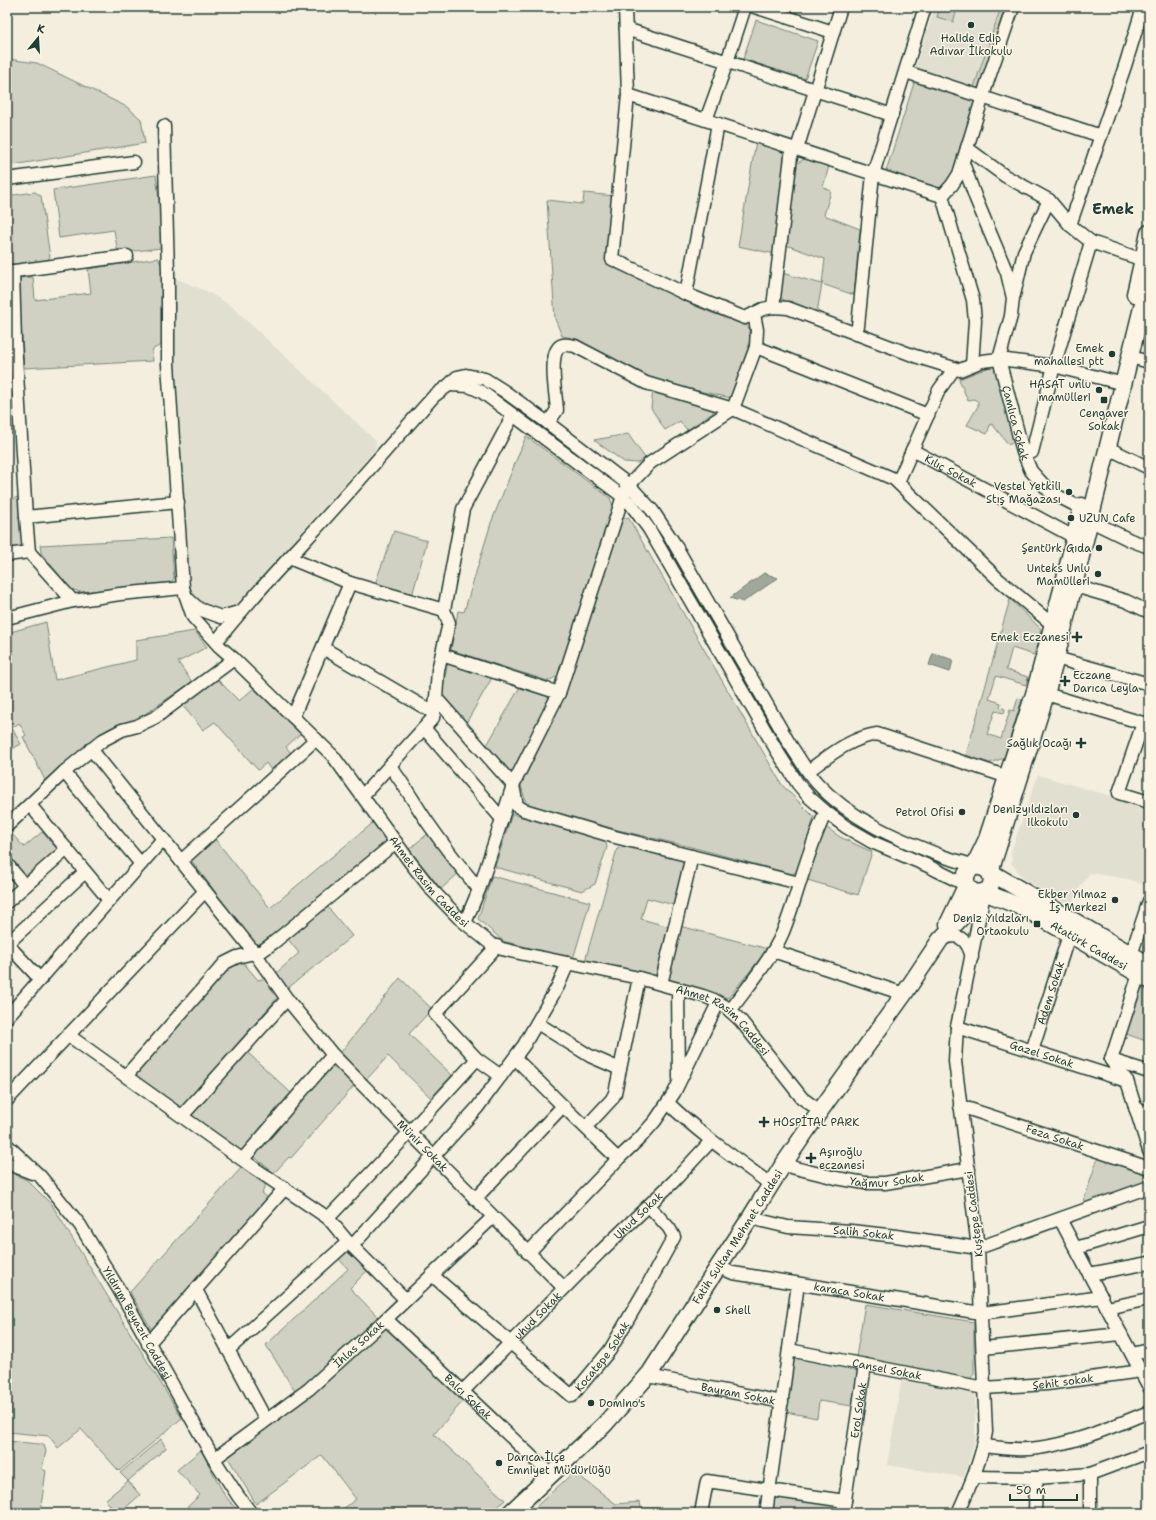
<svg xmlns="http://www.w3.org/2000/svg" width="1156" height="1520" font-family="'Shantell Sans',sans-serif">
	<style>
		.built { fill: #e1dfd0 }
		.green { fill: #d0d1c2; stroke: #78877b }
		.water { fill: #a0a89b; stroke: #6c7d72 }
		.lines { fill: none; stroke-linecap: round; stroke-linejoin: round }
		.minor-casing { stroke: #1f3d34; stroke-width: 15 }
		.major-casing { stroke: #1f3d34; stroke-width: 19 }
		.minor { stroke: #fcf5e5; stroke-width: 12 }
		.major { stroke: #fcf5e5; stroke-width: 16 }
		.poi-dot { fill: #1f3d34; stroke: #fcf5e5; stroke-width: 1.5 }
		.labels { text-anchor: middle; dominant-baseline: central; stroke-width: 3; stroke-linejoin: round; paint-order: stroke }
		.poi-label { font-size: 11px; fill: #1f3d34; stroke: #fcf5e5; text-anchor: end }
		.street-label { font-size: 11px; fill: #1f3d34; stroke: #fcf5e5 }
		.district-label { font-size: 15px; font-weight: bold; fill: #1f3d34; stroke: #fcf5e5 }
	</style>
	<rect width="100%" height="100%" fill="#f3eede"/>
	<filter id="ink" filterUnits="userSpaceOnUse"><feTurbulence type="fractalNoise" baseFrequency=".025" numOctaves="2"/><feDisplacementMap in="SourceGraphic" scale="8" xChannelSelector="R" yChannelSelector="G"/><feConvolveMatrix kernelMatrix="1 2 1 2 8 2 1 2 1" color-interpolation-filters="sRGB"/></filter>
	<g filter="url(#ink)">
		<path class="built" d="M935 7H1001L974 87 915 68Z
			M175 278 208 292 230 305 376 441 375 450 235 607 223 611 205 604 196 598 189 587 173 377Z
			M1038 775 1149 807V881L1148 886 1128 879 1090 873 1081 885 1071 906 1025 880 1012 864 1011 852Z
			M902 1378 975 1392V1440L964 1477 887 1465Z"/>
		<path class="green" d="M940 7H958L953 22 937 17Z
			M1001 7H1005L979 89 974 87Z
			M756 20 818 41 805 79 743 59Z
			M7 59 37 63 127 107 141 119 145 143 7 166Z
			M915 80 977 101C970 125 963 164 948 183 944 187 939 188 934 188L886 171Z
			M756 141 782 150 786 163 775 254 738 246Z
			M804 159 829 166 823 187 831 191 824 215 860 229 854 295 822 284 817 312 785 301 780 296 782 273 822 284 825 259 786 245 796 164Z
			M156 175 161 216V248L118 253 114 230 59 238 53 190Z
			M35 192 41 196 50 257 45 262 7 267V196Z
			M584 193 615 196 609 263 690 300 693 305 712 313 736 321 742 322 750 329 749 346 731 398 648 380 577 339 562 336 555 319 547 200 583 204Z
			M158 258 162 266V344L152 350 153 361 24 368 18 278 33 277 35 300 91 293 88 269Z
			M995 365 1017 439 1009 445 992 424 990 425 987 434 967 425 978 406V402L976 400 973 399 968 401 959 379Z
			M653 389 714 406 713 413 687 430 680 421 665 430 651 408Z
			M628 434 645 458 638 463 624 462 594 440Z
			M526 436 610 498 613 506 558 676 548 681 451 650 458 611 464 612 491 523Z
			M19 497 24 549 7 552V500Z
			M628 517 782 785 814 817 798 871 792 874 695 848 618 830 526 804 521 785 564 697 622 519Z
			M394 531 427 541 412 596 376 586V581Z
			M171 538 174 579 168 584 80 592 71 589 41 553 40 545Z
			M1010 599 1041 629 1034 655 1012 648 1006 670 1028 677 1026 685 996 676 989 699 1001 703 1000 707 1005 709 1004 713 995 711 987 734 1001 739 1010 710 1014 711 1018 698 1022 699 1004 758 990 763 966 755Z
			M46 622 55 680 136 660V640L195 631 207 647 178 662 192 682 133 722 110 728 45 780 23 737 26 735 19 723 12 728 21 744 9 751 7 748V633Z
			M448 661 493 676 465 725 443 700 442 693Z
			M217 679 239 701 254 688 301 733 286 747 291 753 271 770 266 763 258 770 215 722 203 730 182 705Z
			M521 685 549 694V701L512 772 508 773 486 747Z
			M512 814 605 840 607 847 595 884 582 891 495 867Z
			M374 822 388 840 262 945 255 944 191 860 215 839 270 908Z
			M823 825 840 837 872 852 858 895 804 879Z
			M9 831 24 847 42 832 58 850 26 879 7 857V833Z
			M430 832 460 872 441 889 409 849Z
			M628 845 684 859 674 905 647 898 641 919 670 927 657 978 585 961 617 849Z
			M492 876 590 902 573 959 503 941 478 919Z
			M326 905 352 936 288 988 275 974 299 953 287 938Z
			M680 926 768 949 728 998 667 979Z
			M242 961 258 980 266 978 277 992 278 997 181 1108 135 1076 136 1071 225 970Z
			M400 978 432 1009 409 1034 452 1075 431 1098 388 1056 366 1080 341 1052Z
			M1140 987 1149 992V1042L1126 1034Z
			M246 1051 291 1093 242 1153 189 1114Z
			M334 1063 354 1086 291 1158 289 1157 274 1173 252 1155Z
			M1099 1154 1149 1173V1180L1146 1185 1082 1206Z
			M242 1167 266 1184 262 1193 268 1198 153 1332 130 1292Z
			M7 1171 27 1180 52 1205 182 1418 119 1471 81 1429 58 1448 49 1436 7 1432Z
			M349 1248 369 1269 350 1288 379 1318 296 1393 266 1345 348 1269 338 1258Z
			M865 1304 974 1322V1374L970 1379 856 1357Z
			M387 1326 464 1400 434 1434 505 1500 491 1513H338L356 1499 322 1455 256 1504 227 1456Z
			M794 1355 858 1367 852 1406 819 1401 817 1418 786 1412Z
			M161 1439 166 1448 128 1481 140 1495 124 1509 128 1513H118L105 1500 128 1481 120 1473Z
			M7 1441 39 1444 44 1445 46 1451 42 1469 46 1471 40 1513H21L7 1510Z
			M201 1450 224 1494 239 1513H181L200 1495 177 1470Z
			M574 1472 616 1504 640 1502 641 1508H678L694 1513H529Z
			M774 1496 839 1505 838 1513H772Z"/>
		<path class="water" d="M764 573 778 578 743 602 730 598Z
			M933 653 953 660 950 672 929 665Z"/>
		<g class="lines">
			<g class="minor-casing">
				<g id="minor">
					<path d="M625 7 628 95 612 259 686 294 745 318 763 309 773 307 788 308 915 356 960 370 982 361 999 359 1054 366 1124 384"/>
					<path d="M755 7 833 32"/>
					<path d="M626 29 892 115"/>
					<path d="M906 72 1101 136"/>
					<path d="M628 95 942 196"/>
					<path d="M706 120 727 62 745 7"/>
					<path id="s1" d="M164 126 168 272V364L183 588 193 617 219 646 234 659 333 756 410 862 432 890 459 918 491 944 502 949 524 954 639 978 703 996 714 1000 726 1007 741 1021 802 1098 820 1111"/>
					<path d="M967 148 1005 176 1049 200 1070 225 1091 242 1143 260"/>
					<path d="M797 149 841 7"/>
					<path id="s2" d="M963 163 976 199 1007 273 1013 298 1011 316 999 359 1023 452 1031 471 1050 492 1081 508"/>
					<path d="M7 179 134 162"/>
					<path d="M942 196 952 185 959 174 987 83 1013 7"/>
					<path d="M942 196 973 300 975 321 972 365"/>
					<path d="M1070 225 1125 66 1143 7"/>
					<path d="M13 271 15 342 26 517 29 552 73 601"/>
					<path d="M7 272 127 256"/>
					<path d="M686 294 718 124"/>
					<path d="M1014 295 1024 252 1049 200"/>
					<path d="M773 307 792 148"/>
					<path d="M855 334 858 326 873 174 925 7"/>
					<path d="M756 347 928 415"/>
					<path d="M1131 357 1149 362"/>
					<path d="M449 385 469 386 482 392 618 493 630 503 649 529 777 751 798 784 809 797 826 812 846 827 872 842 926 865 966 885"/>
					<path d="M548 423 557 410C556 396 549 359 558 348 562 343 569 345 575 346L646 383 733 409 894 479 998 579 1053 625"/>
					<path d="M1108 448 1149 468"/>
					<path id="s3" d="M912 450 1074 537"/>
					<path d="M1023 452H1032L1054 366 1091 242"/>
					<path d="M898 482 939 390 954 369"/>
					<path d="M26 517 178 502"/>
					<path d="M1089 520 1130 540 1149 547"/>
					<path d="M7 555 29 552"/>
					<path d="M289 558 350 583 444 610"/>
					<path d="M1075 586 1126 601 1149 612"/>
					<path d="M188 599 199 609 221 617 239 612"/>
					<path d="M7 618 73 601 120 594 183 588"/>
					<path d="M216 642C243 608 272 576 302 544 347 495 390 445 434 396L449 385 457 377 466 375 485 379 504 391 548 423 629 485 652 510 674 543 789 743C798 756 806 771 817 783 850 819 897 839 942 856 953 860 964 862 974 866"/>
					<path d="M323 648 434 713"/>
					<path d="M442 655 559 693 513 785 480 887 465 923"/>
					<path d="M1056 658 1149 684"/>
					<path d="M559 693 623 496 629 485 650 463 733 409 756 347 757 330 754 314"/>
					<path d="M1046 694 1143 723 1119 793 1149 802"/>
					<path d="M436 698 513 785 517 806 524 810 615 837 799 883"/>
					<path d="M293 717 350 583"/>
					<path d="M424 728 502 819"/>
					<path d="M91 749 254 952 287 999 182 1116"/>
					<path d="M390 766C404 784 415 804 428 823 444 846 461 868 479 889"/>
					<path d="M808 771C829 756 850 738 877 734L1008 777"/>
					<path d="M64 772 141 864"/>
					<path d="M363 795 433 718 436 698 438 670 449 623 444 610 463 509 513 415"/>
					<path d="M30 805 109 900"/>
					<path d="M7 826 64 772 103 740 122 730 137 726 156 717 234 659"/>
					<path d="M181 861 316 739"/>
					<path d="M7 864 25 886"/>
					<path d="M7 902 67 849"/>
					<path d="M940 940C958 931 967 939 972 957"/>
					<path d="M7 944 85 872"/>
					<path d="M7 944 40 979"/>
					<path d="M497 946 435 1014 477 1059 501 1076"/>
					<path d="M773 951 904 994"/>
					<path d="M1131 955 1149 901"/>
					<path d="M661 984 692 856"/>
					<path d="M678 989 679 1078"/>
					<path id="s4" d="M287 999 333 1055 564 1288"/>
					<path d="M730 1011C750 983 775 956 786 924 800 887 808 848 826 812"/>
					<path d="M7 1017 163 839"/>
					<path d="M537 1023 590 1056 620 1069"/>
					<path id="s5" d="M957 1027 1127 1081"/>
					<path d="M68 1035 254 1168 328 1218 348 1242 406 1300"/>
					<path id="s6" d="M1032 1051 1069 935"/>
					<path d="M515 1058 563 1106 618 1159"/>
					<path d="M1111 1060 1127 1081 1149 1151"/>
					<path d="M1111 1060 1139 974"/>
					<path d="M1111 1060 1149 1072"/>
					<path d="M126 1076 225 963 237 957 262 951 273 943 396 842"/>
					<path d="M7 1100 205 891"/>
					<path d="M668 1103C699 1133 735 1158 770 1184"/>
					<path id="s7" d="M960 1106 1149 1168"/>
					<path d="M1135 1108 1149 1113"/>
					<path d="M586 1127 612 1099 615 1093 639 978"/>
					<path id="s8" d="M7 1145 40 1176 80 1225 121 1293 214 1459 238 1496 251 1513"/>
					<path d="M243 1159 333 1055"/>
					<path d="M7 1163 32 1173"/>
					<path id="s9" d="M783 1165 836 1178 865 1183H885L969 1169"/>
					<path d="M475 1199 563 1106"/>
					<path d="M328 1218 409 1133 477 1059"/>
					<path id="s10" d="M750 1218 788 1227 851 1231 896 1236 978 1248 1149 1187"/>
					<path d="M1060 1219 1149 1387"/>
					<path d="M352 1246 477 1108 524 1045 558 986 568 963"/>
					<path d="M1076 1248 1149 1226"/>
					<path d="M528 1253 618 1159 640 1138 655 1121 674 1093 718 1003"/>
					<path id="s11" d="M718 1267 733 1273 981 1313 1102 1297"/>
					<path d="M1089 1274 1149 1263"/>
					<path id="s12" d="M432 1275 572 1396 610 1350 645 1290 674 1237 669 1228 649 1206"/>
					<path d="M196 1290 266 1420"/>
					<path d="M1107 1308 1149 1299"/>
					<path id="s13" d="M386 1319 550 1474"/>
					<path d="M148 1344 285 1188"/>
					<path d="M983 1348 1121 1334"/>
					<path d="M228 1350 348 1242"/>
					<path id="s14" d="M789 1350 984 1388 1047 1384 1141 1371"/>
					<path d="M1132 1354 1149 1350"/>
					<path id="s15" d="M648 1376 782 1402"/>
					<path id="s16" d="M463 1391 600 1252 674 1181 711 1141"/>
					<path d="M983 1446C1001 1448 1020 1451 1038 1448 1077 1443 1113 1426 1149 1412"/>
					<path id="s17" d="M214 1459 309 1389 386 1319 493 1217"/>
					<path d="M1090 1474V1513"/>
					<path d="M974 1477 1036 1478 1090 1474 1149 1452"/>
					<path d="M701 1513 707 1481 845 1501"/>
					<path d="M766 1513 798 1284"/>
					<path id="s18" d="M843 1513 865 1365"/>
					<path d="M958 1513C970 1486 981 1461 986 1432L978 1248 955 1061 957 1027 984 894"/>
					<path d="M1035 1513 1036 1478"/>
				</g>
			</g>
			<g class="major-casing">
				<g id="major">
					<path d="M1135 294 1149 233"/>
					<path d="M974 866 987 839 1035 691 1064 582 1082 506"/>
					<path d="M984 892 975 893 966 886V874L974 866 984 868 990 872 1149 965"/>
					<path id="s19" d="M984 892 1024 908 1149 980"/>
					<path d="M948 924 966 886"/>
					<path id="s20" d="M510 1513 604 1425 650 1373 718 1267 750 1218 783 1165 820 1111 904 994 940 940 990 887 992 881 990 872 1046 694 1056 658 1149 279"/>
				</g>
			</g>
			<use href="#minor" class="minor"/>
			<use href="#major" class="major"/>
		</g>
	</g>
	<g class="poi-dot">
		<circle cx="971" cy="25" r="4"/>
		<circle cx="1112" cy="354" r="4"/>
		<circle cx="1099" cy="390" r="4"/>
		<rect x="1100" y="396" width="8" height="8" rx="2"/>
		<circle cx="1069" cy="492" r="4"/>
		<circle cx="1071" cy="518" r="4"/>
		<circle cx="1099" cy="548" r="4"/>
		<circle cx="1098" cy="574" r="4"/>
		<path d="M1075 631h4v4h4v4h-4v4h-4v-4h-4v-4h4z"/>
		<path d="M1063 675h4v4h4v4h-4v4h-4v-4h-4v-4h4z"/>
		<path d="M1079 737h4v4h4v4h-4v4h-4v-4h-4v-4h4z"/>
		<circle cx="962" cy="812" r="4"/>
		<circle cx="1076" cy="815" r="4"/>
		<circle cx="1115" cy="900" r="4"/>
		<rect x="1033" y="920" width="8" height="8" rx="2"/>
		<path d="M762 1116h4v4h4v4h-4v4h-4v-4h-4v-4h4z"/>
		<path d="M809 1152h4v4h4v4h-4v4h-4v-4h-4v-4h4z"/>
		<circle cx="717" cy="1310" r="4"/>
		<circle cx="591" cy="1403" r="4"/>
		<circle cx="499" cy="1463" r="4"/>
	</g>
	<g class="labels">
		<g class="poi-label">
			<text x="971" y="38" text-anchor="middle">Halide Edip<tspan x="971" dy="13">Adıvar İlkokulu</tspan></text>
			<text x="1104" y="348">Emek<tspan x="1104" dy="13">mahallesi ptt</tspan></text>
			<text x="1091" y="384">HASAT unlu<tspan x="1091" dy="13">mamülleri</tspan></text>
			<text x="1104" y="413" text-anchor="middle">Cengaver<tspan x="1104" dy="13">Sokak</tspan></text>
			<text x="1061" y="486">Vestel Yetkili<tspan x="1061" dy="13">Stış Mağazası</tspan></text>
			<text x="1079" y="518" text-anchor="start">UZUN Cafe</text>
			<text x="1091" y="548">Şentürk Gıda</text>
			<text x="1090" y="568">Unteks Unlu<tspan x="1090" dy="13">Mamülleri</tspan></text>
			<text x="1069" y="637">Emek Eczanesi</text>
			<text x="1073" y="675" text-anchor="start">Eczane<tspan x="1073" dy="13">Darıca Leyla</tspan></text>
			<text x="1072" y="743">Sağlık Ocağı</text>
			<text x="1068" y="809">Denizyıldızları<tspan x="1068" dy="13">ilkokulu</tspan></text>
			<text x="954" y="812">Petrol Ofisi</text>
			<text x="1107" y="894">Ekber Yılmaz<tspan x="1107" dy="13">İş Merkezi</tspan></text>
			<text x="1029" y="918">Deniz Yıldzları<tspan x="1029" dy="13">Ortaokulu</tspan></text>
			<text x="773" y="1122" text-anchor="start">HOSPİTAL PARK</text>
			<text x="819" y="1152" text-anchor="start">Aşıroğlu<tspan x="819" dy="13">eczanesi</tspan></text>
			<text x="725" y="1310" text-anchor="start">Shell</text>
			<text x="599" y="1403" text-anchor="start">Domino's</text>
			<text x="507" y="1457" text-anchor="start">Darıca İlçe<tspan x="507" dy="13">Emniyet Müdürlüğü</tspan></text>
		</g>
		<g class="street-label">
			<text stroke="none"><textPath href="#s2" startOffset="273">Çamlıca Sokak</textPath></text>
			<text stroke="none"><textPath href="#s3" startOffset="44">Kılıç Sokak</textPath></text>
			<text stroke="none"><textPath href="#s1" startOffset="849">Ahmet Rasim Caddesi</textPath></text>
			<text stroke="none"><textPath href="#s19" startOffset="118">Atatürk Caddesi</textPath></text>
			<text stroke="none"><textPath href="#s6" startOffset="61">Adem Sokak</textPath></text>
			<text stroke="none"><textPath href="#s1" startOffset="1186">Ahmet Rasim Caddesi</textPath></text>
			<text stroke="none"><textPath href="#s5" startOffset="89">Gazel Sokak</textPath></text>
			<text stroke="none"><textPath href="#s7" startOffset="100">Feza Sokak</textPath></text>
			<text stroke="none"><textPath href="#s4" startOffset="200">Münir Sokak</textPath></text>
			<text stroke="none"><textPath href="#s9" startOffset="106">Yağmur Sokak</textPath></text>
			<text transform="translate(974 1214) rotate(-97)">Kuştepe Caddesi</text>
			<text stroke="none"><textPath href="#s16" startOffset="248">Uhud Sokak</textPath></text>
			<text stroke="none"><textPath href="#s10" startOffset="115">Salih Sokak</textPath></text>
			<text stroke="none"><textPath href="#s20" startOffset="360">Fatih Sultan Mehmet Caddesi</textPath></text>
			<text stroke="none"><textPath href="#s11" startOffset="134">karaca Sokak</textPath></text>
			<text stroke="none"><textPath href="#s16" startOffset="106">uhud Sokak</textPath></text>
			<text stroke="none"><textPath href="#s8" startOffset="222">Yıldırım Beyazıt Caddesi</textPath></text>
			<text stroke="none"><textPath href="#s17" startOffset="185">İhlas Sokak</textPath></text>
			<text stroke="none"><textPath href="#s12" startOffset="235">Kocatepe Sokak</textPath></text>
			<text stroke="none"><textPath href="#s14" startOffset="100">Cansel Sokak</textPath></text>
			<text stroke="none"><textPath href="#s14" startOffset="278">Şehit sokak</textPath></text>
			<text stroke="none"><textPath href="#s15" startOffset="92">Bayram Sokak</textPath></text>
			<text stroke="none"><textPath href="#s13" startOffset="113">Balcı Sokak</textPath></text>
			<text stroke="none"><textPath href="#s18" startOffset="104">Erol Sokak</textPath></text>
		</g>
		<g class="district-label">
			<text x="1113" y="209">Emek</text>
		</g>
	</g>
	<rect width="1156" height="1520" fill="none" stroke="#fcf5e5" stroke-width="24"/>
	<rect x="12" y="12" width="1132" height="1496" fill="none" stroke="#1f3d34" stroke-width="1.5" filter="url(#ink)"/>
	<g transform="translate(38 38) rotate(18)" stroke="#fcf5e5" stroke-width="3" paint-order="stroke">
	<path d="M0-3L7 15L0 10L-7 15Z" fill="#1f3d34"/>
	<text y="-6" font-size="11" font-weight="bold" text-anchor="middle" fill="#1f3d34">K</text>
	</g>
	<path d="M1010 1494v6h67v-6" fill="none" stroke="#1f3d34" stroke-width="2"/>
	<text x="1016" y="1494" font-size="12" fill="#1f3d34" stroke="#fcf5e5" stroke-width="3" paint-order="stroke">50 m</text>
</svg>
